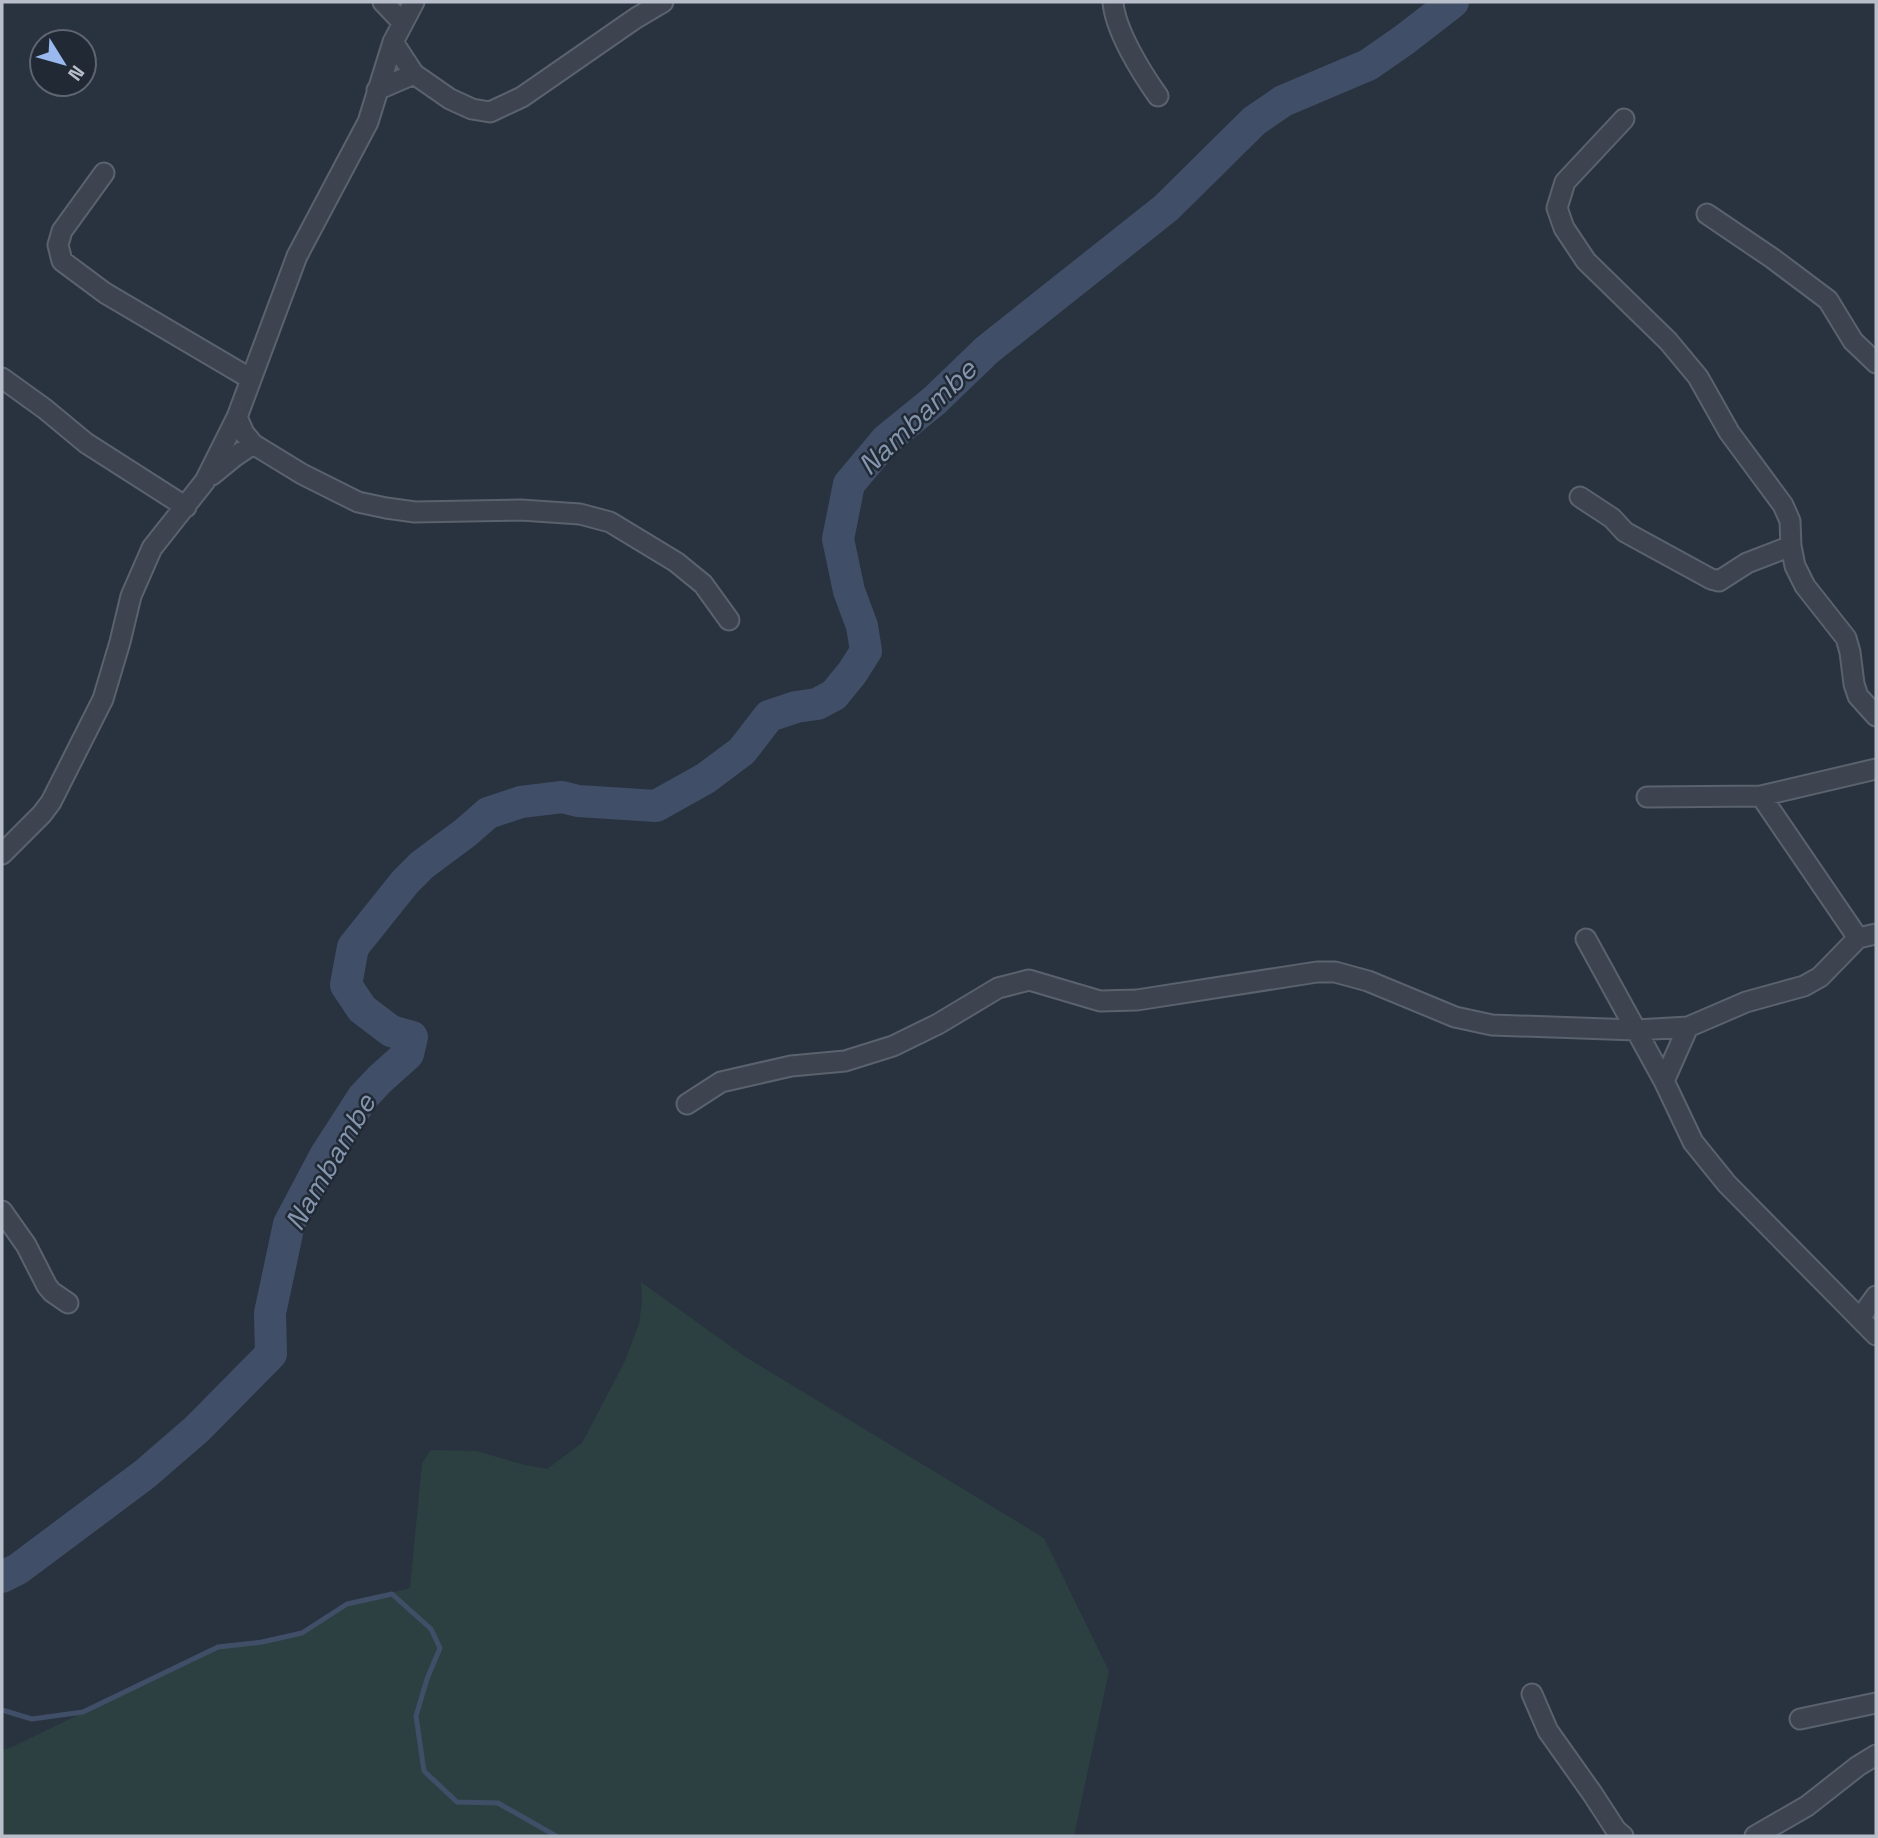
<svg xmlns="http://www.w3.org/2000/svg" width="1878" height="1838" font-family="'Space Grotesk',sans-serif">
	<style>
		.green { fill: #2c4041 }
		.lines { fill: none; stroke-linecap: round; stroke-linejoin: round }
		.stream { stroke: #404f67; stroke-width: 5 }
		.river { stroke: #404f67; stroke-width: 32 }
		.street-casing { stroke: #5a626d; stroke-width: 23 }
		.street { stroke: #3d4450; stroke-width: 19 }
		.labels { text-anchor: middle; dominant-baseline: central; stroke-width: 5; stroke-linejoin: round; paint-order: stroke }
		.water-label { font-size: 28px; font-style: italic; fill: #8495ae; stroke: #212935 }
	</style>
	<rect width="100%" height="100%" fill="#29323f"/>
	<path class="green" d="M641 1282 744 1356 1044 1538 1109 1671 1074 1836H2V1750L12 1747 218 1647 262 1642 302 1633 347 1604 410 1588 422 1463 431 1450 476 1451 525 1465 547 1469 582 1443 625 1361 639 1324 642 1301Z"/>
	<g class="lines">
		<path class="stream" d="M2 1710 32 1719 83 1712 218 1647 262 1642 302 1633 347 1604 392 1594 431 1629 440 1648 427 1679 416 1716 424 1771 457 1802 498 1803 556 1836"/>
		<path class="river" d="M2 1577 18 1569 145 1474 197 1429 271 1354 270 1313 289 1224 325 1156 363 1097 380 1079 408 1054 412 1037 391 1031 362 1009 346 985 353 947 405 882 422 865 465 833 488 813 521 802 562 797 578 801 656 806 706 778 742 751 769 716 796 707 817 704 834 695 852 673 866 651 862 626 849 591 838 539 849 484 886 440 934 401 987 350 1166 208 1254 121 1283 101 1368 65 1404 40 1453 2"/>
		<g class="street-casing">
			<path id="street" d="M383 2 402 22
				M1113 2C1115 30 1141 72 1158 96
				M393 42 414 74 450 99 472 109 490 112 522 97 636 18 663 2
				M377 90 414 74
				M1624 119 1565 182 1557 208 1564 228 1586 261 1668 341 1698 377 1729 432 1783 505 1790 521 1791 546 1795 566 1805 586 1846 638 1850 652 1854 684 1858 696 1876 716
				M104 173 62 231 58 245 62 261 105 293 251 379
				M1707 214 1772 258 1828 300 1853 341 1876 363
				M2 378 45 409 86 443 186 507
				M237 417 244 433 253 444 302 474 358 502 386 508 415 512 521 510 580 514 610 522 676 562 703 584 729 620
				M212 475 234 457 253 444
				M1580 497 1612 518 1625 532 1711 579 1719 581 1747 563 1791 546
				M1761 796 1858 938
				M1647 797 1761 796 1876 769
				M2 854 42 814 51 802 103 699 120 642 131 596 152 548 205 481 237 417 297 256 368 122 393 42 414 2
				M1586 939 1664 1081 1693 1142 1727 1184 1876 1335
				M1664 1081 1688 1027
				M687 1104 721 1082 791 1066 845 1061 893 1046 938 1024 998 988 1029 980 1100 1001 1137 1000 1317 972H1335L1368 981 1455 1017 1492 1025 1636 1030 1688 1027 1746 1002 1804 986 1820 977 1858 938 1876 934
				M2 1211 26 1245 47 1286 52 1292 68 1303
				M1860 1318 1876 1296
				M1532 1694 1548 1731 1592 1793 1616 1830 1623 1836
				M1800 1719 1876 1703
				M1755 1836 1807 1806 1858 1766 1876 1755"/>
		</g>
		<use href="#street" class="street"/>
	</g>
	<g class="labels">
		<g class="water-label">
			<text transform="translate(917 417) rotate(-44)">Nambambe</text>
			<text transform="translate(330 1162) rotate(-60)">Nambambe</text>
		</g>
	</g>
	<rect width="1878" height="1838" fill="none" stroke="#b9bfca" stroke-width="7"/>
	<g transform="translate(63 63) rotate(127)"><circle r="33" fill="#212935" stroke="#5e6571" stroke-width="2"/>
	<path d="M0-5L12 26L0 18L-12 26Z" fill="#99b9ef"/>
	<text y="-10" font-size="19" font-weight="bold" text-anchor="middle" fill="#b9bfca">N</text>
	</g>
</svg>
